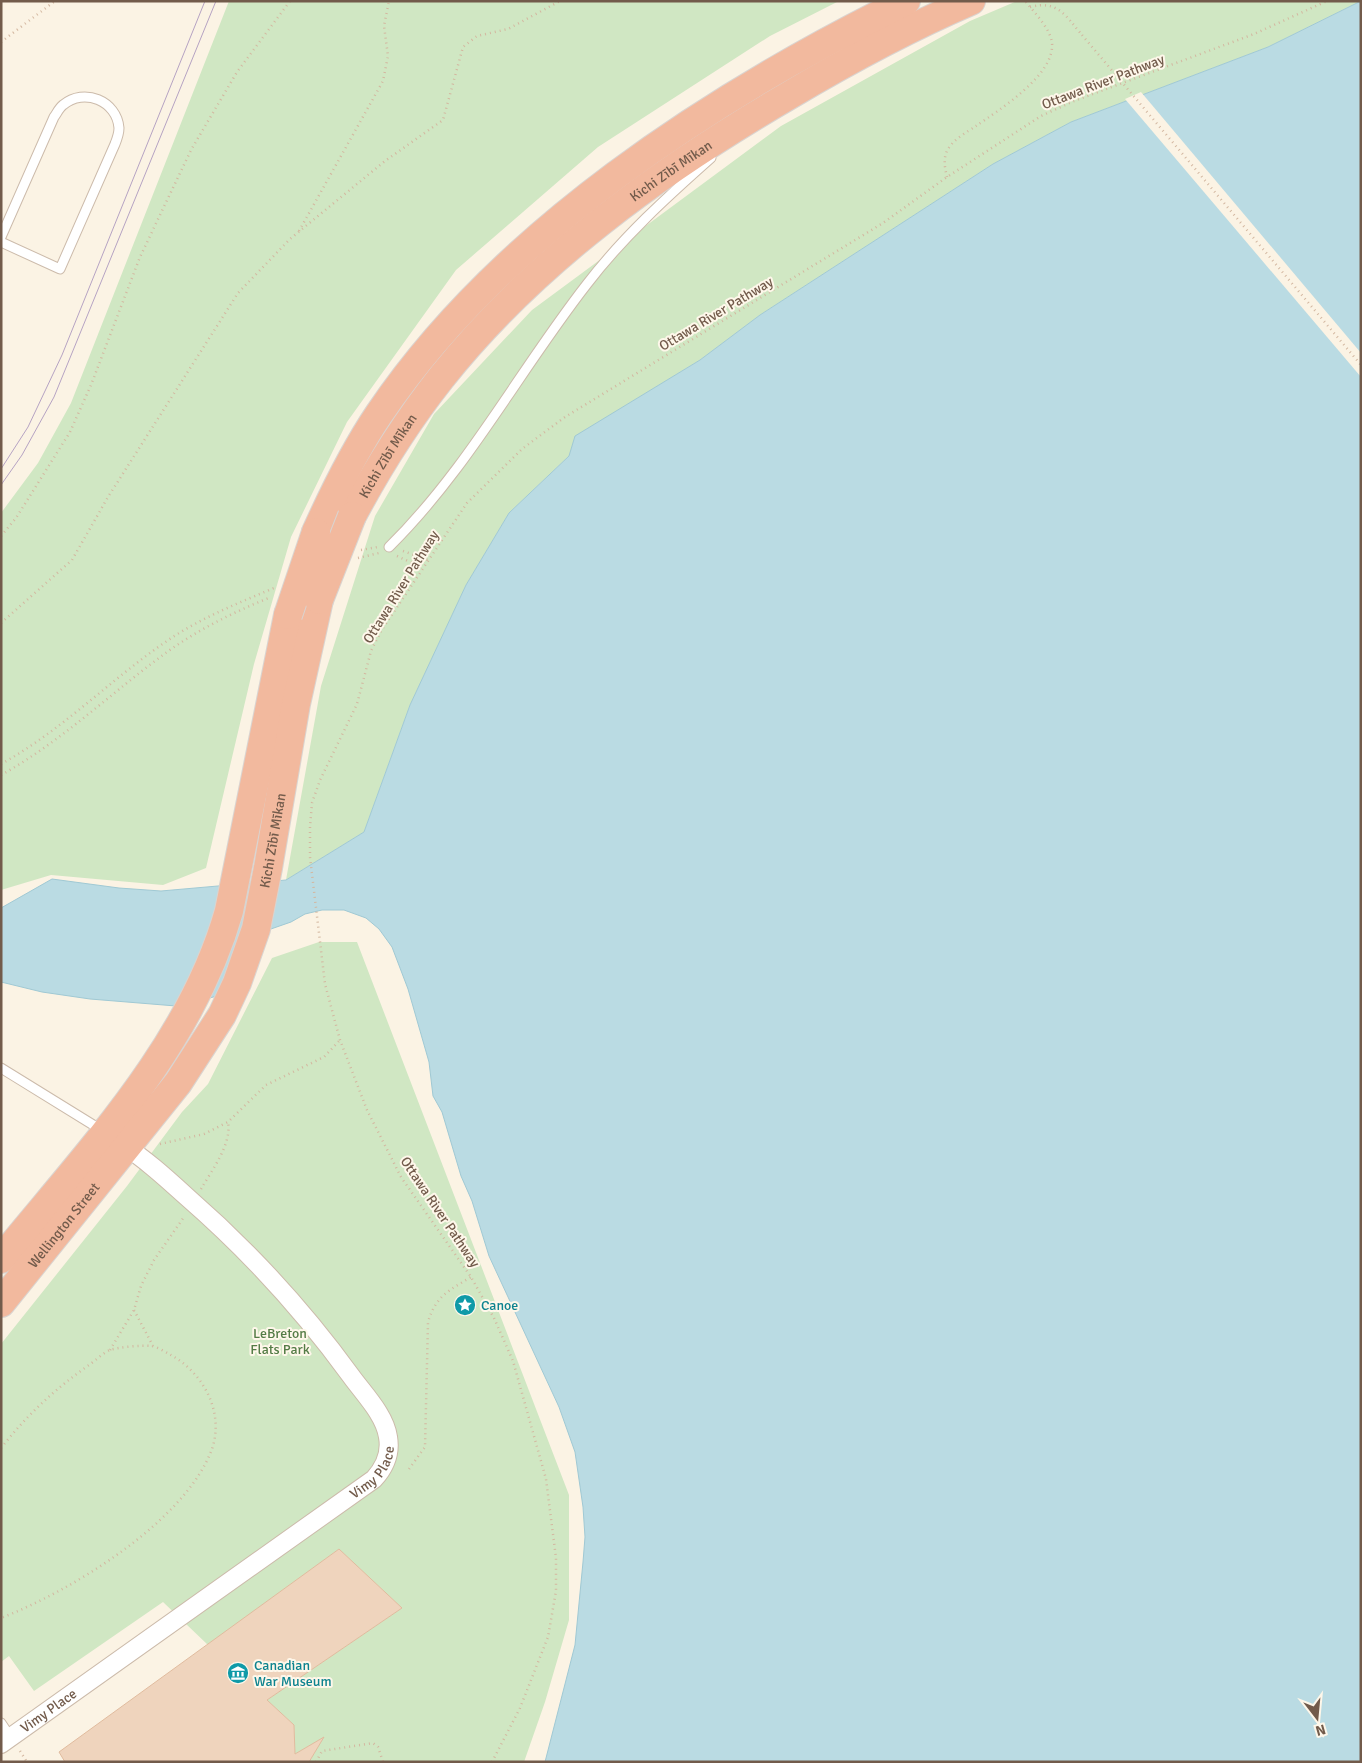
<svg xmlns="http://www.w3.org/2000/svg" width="1362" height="1763" font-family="Signika,sans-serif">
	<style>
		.green { fill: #d0e7c3 }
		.water { fill: #badbe3; stroke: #a0c9d4 }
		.pier { fill: #fbf3e4 }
		.building { fill: #efd4bd; stroke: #e0bb9e }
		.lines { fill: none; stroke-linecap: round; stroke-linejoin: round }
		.lane-casing { stroke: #ccbbab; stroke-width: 11 }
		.street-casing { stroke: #ccbbab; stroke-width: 20 }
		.highway-casing { stroke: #dad4d0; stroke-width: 30 }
		.path { stroke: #d3b7a0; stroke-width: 2.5; stroke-dasharray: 1 4; stroke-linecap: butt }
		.lane { stroke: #fff; stroke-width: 9 }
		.street { stroke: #fff; stroke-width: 18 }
		.highway { stroke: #f2b99e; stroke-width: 28 }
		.tram { stroke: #b6a3c3; stroke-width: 1 }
		.highway-bridge-casing { stroke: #dad4d0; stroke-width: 30; stroke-linecap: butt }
		.path-bridge { stroke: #d3b7a0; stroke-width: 2.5; stroke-dasharray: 1 4; stroke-linecap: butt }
		.highway-bridge { stroke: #f2b99e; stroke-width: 28 }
		.labels { text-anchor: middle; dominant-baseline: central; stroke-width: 4; stroke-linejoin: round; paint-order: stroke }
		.street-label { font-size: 14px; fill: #725b4b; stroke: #fef7ea }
		.culture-label { font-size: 14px; fill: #0d838f; stroke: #fef7ea; text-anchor: start }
		.park-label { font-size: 14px; fill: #547c46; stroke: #fef7ea }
	</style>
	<rect width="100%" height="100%" fill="#fbf3e4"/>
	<path class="green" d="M229 1H839L770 36 598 147 456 270 347 422 291 537 254 664 206 868 163 885 51 875 1 890V513L38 463 71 403Z
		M1017 1H1361L1268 47 1071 122 993 164 760 315 700 360 576 436 569 456 509 513 466 585 410 705 364 832 286 880 321 686 375 516 434 414 532 310 781 126 970 21Z
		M319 942H357L569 1495V1620L545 1702 524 1762H309L323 1738 295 1754 294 1725 267 1700 402 1608 339 1549 208 1645 163 1602 34 1691 9 1656 1 1662V1344L127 1186 182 1112 208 1084 272 958Z"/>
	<path class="water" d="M1361 1V1762H545L575 1645 583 1562 585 1537 583 1507 575 1452 559 1407 489 1256 472 1201 461 1176 442 1112 433 1096 429 1062 408 989 392 947 379 929 366 918 344 910H322L305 914 291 922 268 930 230 993 176 1006 90 999 42 992 1 982V908L52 879 119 888 161 891 286 880 364 832 410 705 466 585 509 513 569 456 575 436 700 360 760 315 993 164 1071 122 1268 47Z"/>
	<path class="pier" d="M1141 92 1361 353V377L1125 99Z"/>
	<path class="building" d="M339 1549 402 1608 267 1700 294 1725 295 1754 324 1737 309 1762H65L59 1752Z"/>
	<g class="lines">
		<g class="lane-casing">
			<path id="lane" d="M1 237 54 117C57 113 59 108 63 105 84 87 117 101 119 128 119 133 117 139 115 144L60 269 1 242
				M389 547C468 469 519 371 587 284 623 237 667 197 711 158
				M1 1068 103 1131
				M1 1723 11 1738"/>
		</g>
		<g class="street-casing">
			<g id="street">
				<path id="s1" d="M1 1744 374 1479C385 1467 391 1454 388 1437 385 1415 364 1394 351 1376 303 1310 249 1251 187 1197 165 1177 144 1158 119 1142"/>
			</g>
		</g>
		<g class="highway-casing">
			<g id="highway">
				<path id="s2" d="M352 516C378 467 407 421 441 378 534 261 661 170 788 96 847 61 908 28 971 1"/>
				<path d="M316 532C334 492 354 451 379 414 501 233 713 96 906 1"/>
				<path d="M1 1259C88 1152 191 1046 229 911L288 615"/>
				<path id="s3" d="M1 1303 178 1083 222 1015 237 983 256 929 268 868 296 704 319 600"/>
			</g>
		</g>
		<path class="path" d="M1030 7C1058 0 1065 15 1082 35
			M1 42 55 1
			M947 177C945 169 943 159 947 151 952 140 967 132 976 126 999 110 1055 75 1052 43 1050 28 1034 12 1025 1
			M299 231 383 81 388 56 384 26 389 1
			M1 536 16 518 70 432 91 385 140 257 191 150 237 72 290 1
			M361 550 378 547
			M403 551 428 560
			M397 556 423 568
			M358 558 379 553
			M1 623 72 560 108 497 238 293 290 239 385 161 443 120 463 47 477 36 508 29 560 1
			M1 764C61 731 109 681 164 643 198 619 236 604 274 588
			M1 775C61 742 112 692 167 652 199 629 234 612 271 597
			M160 1144 204 1134 228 1122 266 1085 324 1057 340 1040
			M201 1189C212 1170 232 1144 228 1122
			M134 1310 153 1346
			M110 1350 134 1310 141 1286 154 1260 184 1217
			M1 1448C27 1415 55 1389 89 1365 95 1361 103 1353 110 1350 120 1347 141 1345 152 1346 157 1347 164 1351 169 1354 202 1371 225 1411 212 1449 185 1522 71 1591 1 1618
			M409 1469 425 1447 428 1322C436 1296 448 1291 471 1277
			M20 1751 27 1762
			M316 1762 322 1751 373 1743 378 1747 383 1762
			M492 1762 520 1708 548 1637 556 1591V1558L546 1479 513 1361 494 1318 471 1277 401 1177 367 1110 340 1040 325 984 310 857V827L312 803 320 780 357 704 371 651 381 631 467 503 522 449 565 417 883 223 947 177 1041 116 1074 101 1254 34 1327 1"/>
		<use href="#lane" class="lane"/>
		<use href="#street" class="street"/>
		<use href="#highway" class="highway"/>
		<path class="tram" d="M1 469 28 427 62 355 205 1
			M1 485 22 455 54 397 216 1"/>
		<g class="highway-bridge-casing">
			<path id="highway-bridge" d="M319 600 352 516
				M288 615 316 532"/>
		</g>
		<path class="path-bridge" d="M1082 35 1361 365"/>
		<use href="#highway-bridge" class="highway-bridge"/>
	</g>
	<defs>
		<g id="sight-disc" transform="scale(1.125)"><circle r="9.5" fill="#0f9aa8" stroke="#fef7ea"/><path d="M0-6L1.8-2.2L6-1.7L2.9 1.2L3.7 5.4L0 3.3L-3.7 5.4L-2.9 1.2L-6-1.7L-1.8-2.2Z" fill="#fff"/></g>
		<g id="museum-disc" transform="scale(1.125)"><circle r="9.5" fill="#0f9aa8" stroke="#fef7ea"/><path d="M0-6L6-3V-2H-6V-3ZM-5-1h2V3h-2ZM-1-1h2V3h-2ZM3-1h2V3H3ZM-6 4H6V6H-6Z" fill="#fff"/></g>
	</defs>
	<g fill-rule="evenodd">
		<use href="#sight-disc" x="465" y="1305"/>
		<use href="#museum-disc" x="238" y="1673"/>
	</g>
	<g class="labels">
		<g class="street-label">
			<text transform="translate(1103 82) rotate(-21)">Ottawa River Pathway</text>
			<text stroke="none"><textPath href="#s2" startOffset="475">Kichi Zībī Mīkan</textPath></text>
			<text transform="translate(716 314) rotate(-31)">Ottawa River Pathway</text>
			<text stroke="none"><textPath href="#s2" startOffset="70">Kichi Zībī Mīkan</textPath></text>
			<text transform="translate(401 587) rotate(-58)">Ottawa River Pathway</text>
			<text stroke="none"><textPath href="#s3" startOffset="546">Kichi Zībī Mīkan</textPath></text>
			<text transform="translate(440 1212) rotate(56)">Ottawa River Pathway</text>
			<text stroke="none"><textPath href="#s3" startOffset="100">Wellington Street</textPath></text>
			<text stroke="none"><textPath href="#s1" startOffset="462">Vimy Place</textPath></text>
			<text stroke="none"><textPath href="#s1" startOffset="58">Vimy Place</textPath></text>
		</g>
		<g class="culture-label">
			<text x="481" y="1305">Canoe</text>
			<text x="254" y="1665">Canadian<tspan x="254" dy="16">War Museum</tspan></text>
		</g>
		<g class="park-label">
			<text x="280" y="1333">LeBreton<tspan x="280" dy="16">Flats Park</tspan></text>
		</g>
	</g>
	<rect width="1362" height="1763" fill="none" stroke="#725b4b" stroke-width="5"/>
	<g transform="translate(1317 1718) rotate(164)" stroke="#fef7ea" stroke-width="4" paint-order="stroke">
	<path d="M0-4L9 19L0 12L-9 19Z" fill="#725b4b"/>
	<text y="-8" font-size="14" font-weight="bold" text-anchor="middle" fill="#725b4b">N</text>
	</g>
</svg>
